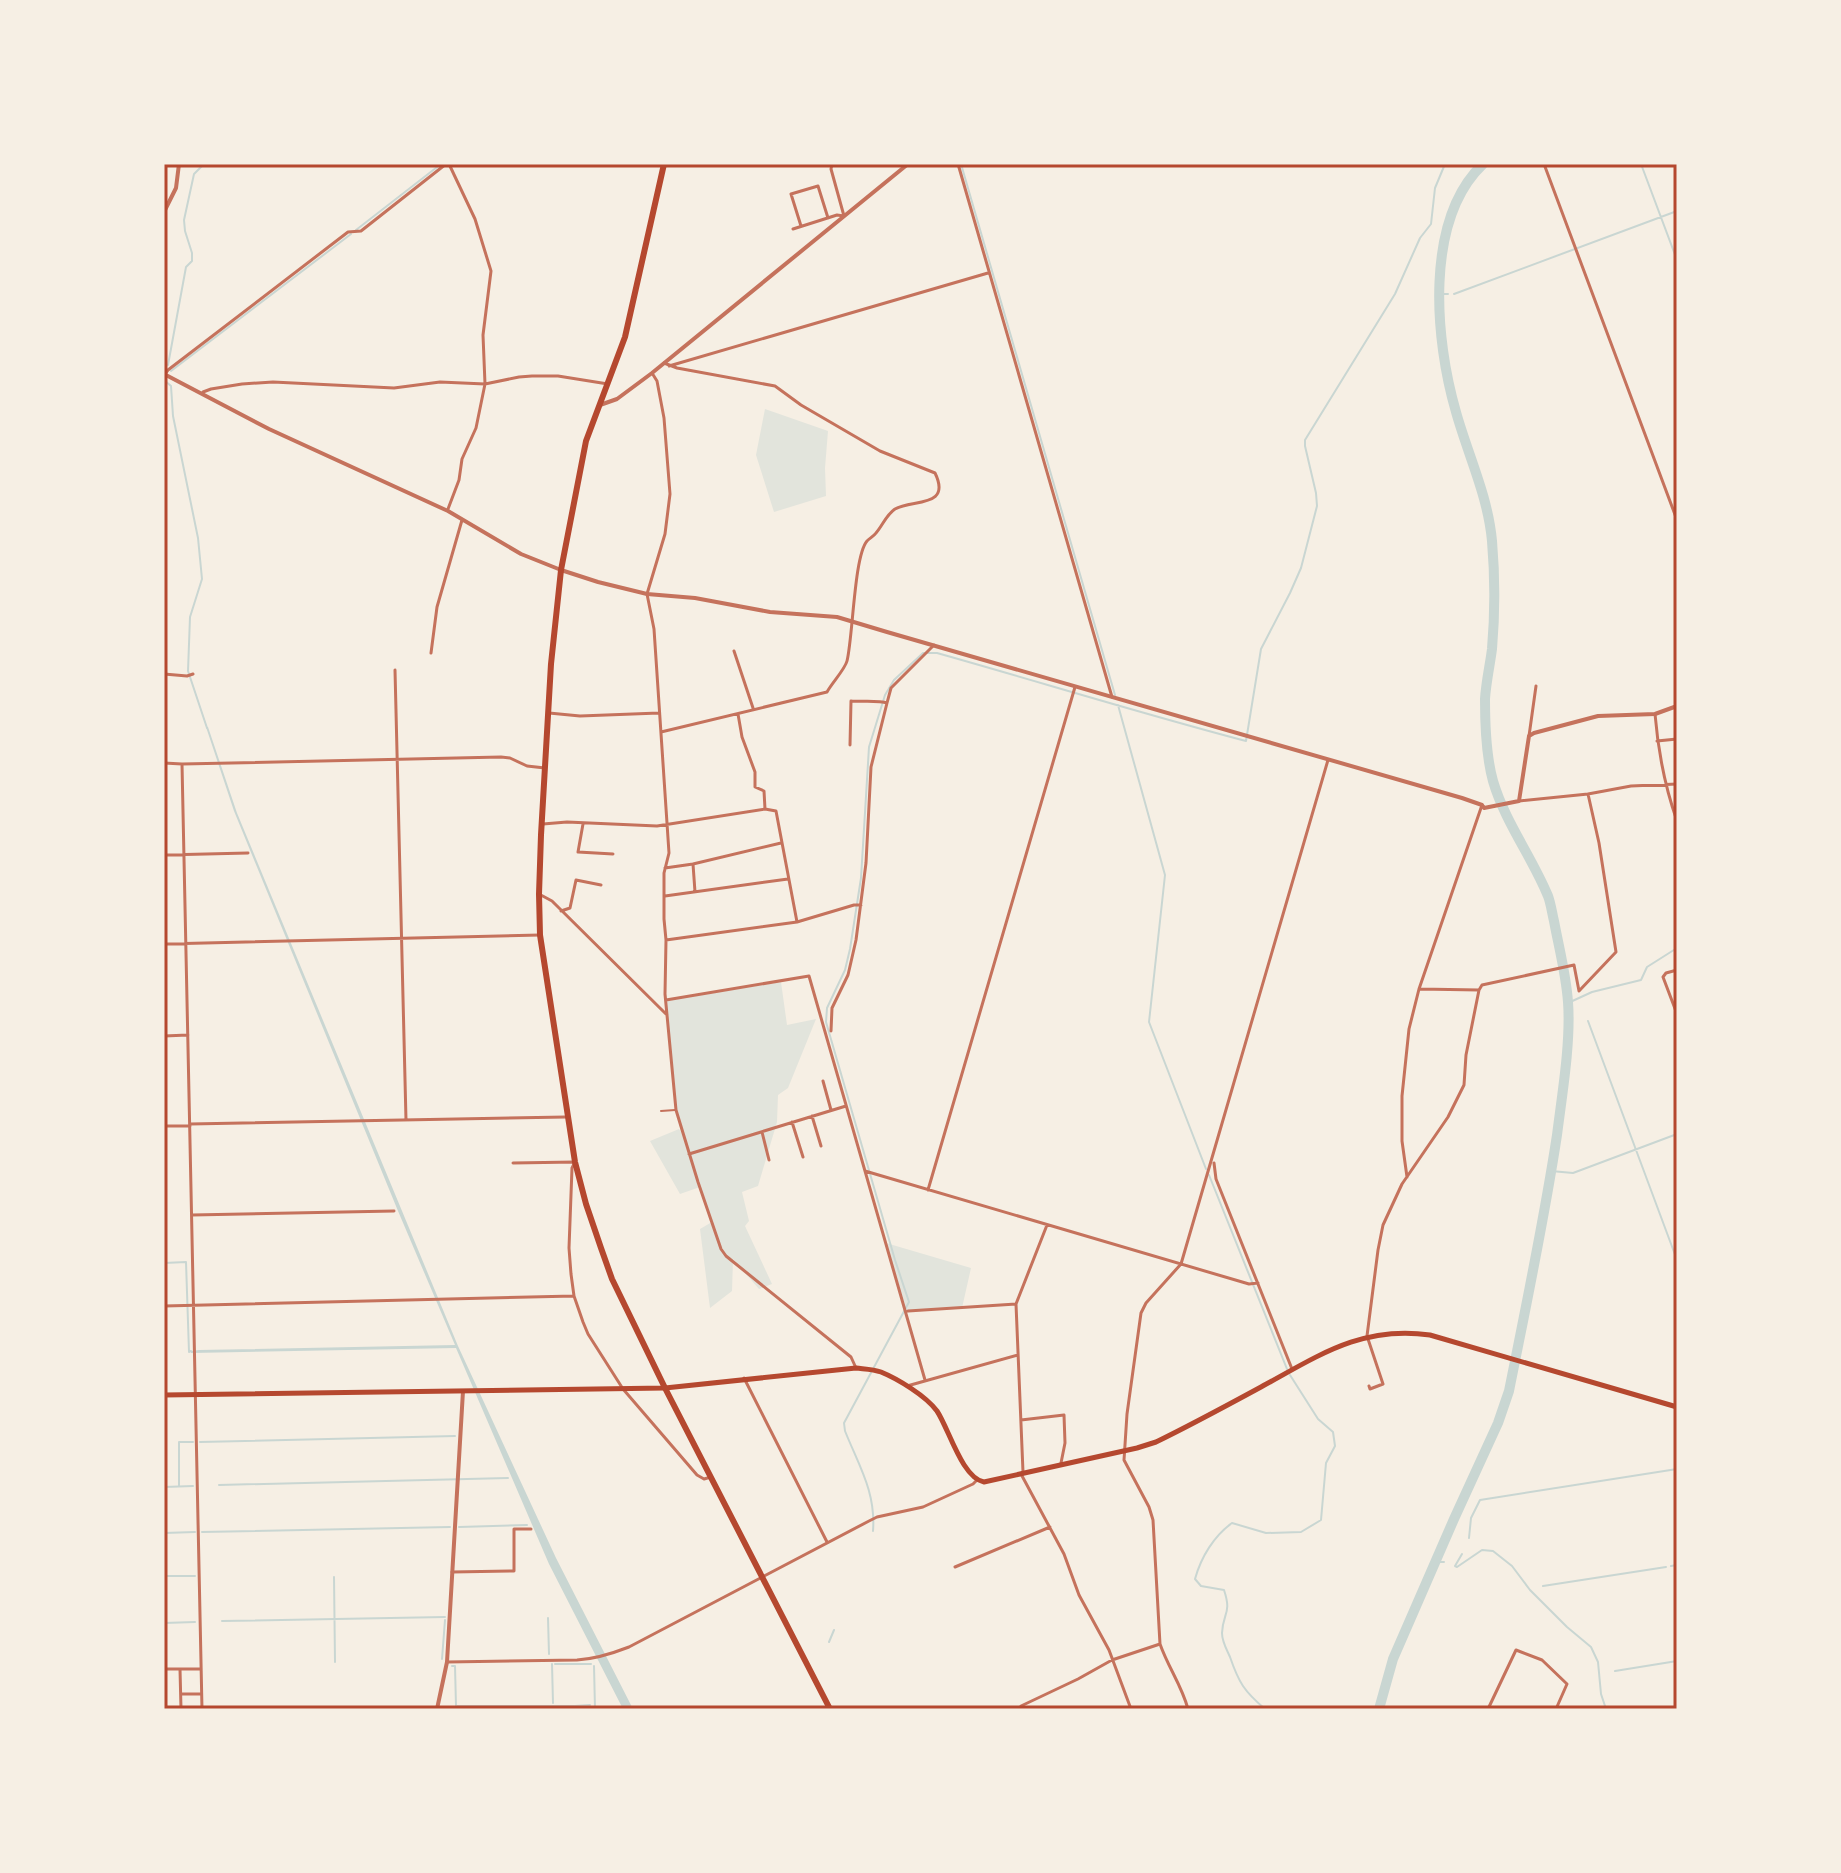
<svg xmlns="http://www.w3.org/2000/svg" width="1841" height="1873" font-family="Spectral,serif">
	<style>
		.green { fill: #e2e4dc }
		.water { fill: #c9d6d2 }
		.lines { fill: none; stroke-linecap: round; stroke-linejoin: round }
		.stream { stroke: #c9d6d2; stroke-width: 2 }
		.river { stroke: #c9d6d2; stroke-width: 10 }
		.service { stroke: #c5725c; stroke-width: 2 }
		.minor { stroke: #c5725c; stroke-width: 3 }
		.tertiary { stroke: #c5725c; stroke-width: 4 }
		.secondary { stroke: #b5482f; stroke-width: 5 }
		.trunk { stroke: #b5482f; stroke-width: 6 }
		.neatline { fill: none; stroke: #b5482f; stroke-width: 3 }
	</style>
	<rect width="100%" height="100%" fill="#f6efe4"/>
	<path class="green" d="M765 409 828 431 825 468 826 496 774 512 756 455Z
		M781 982 787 1025 816 1019 788 1088 778 1095 777 1122 758 1186 742 1192 749 1221 745 1226 772 1284 759 1289 733 1259 732 1291 710 1308 700 1229 712 1222 700 1187 680 1194 650 1141 679 1129 681 1132 676 1110 666 1001Z
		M886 1243 971 1268 962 1308 907 1311Z"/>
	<path class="water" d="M206 727H208L237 813 458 1346 556 1558 633 1709H623L549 1564 456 1348 191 1353V1351L199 1350 455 1345 398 1211 234 811Z"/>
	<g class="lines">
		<path class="stream" d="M961 164 1115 695
			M1641 164 1677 260
			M356 230 441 164
			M1440 294H1448
			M1454 294 1677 211
			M168 365 186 267 192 261V253L185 231 184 220 194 174 204 164
			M171 371 351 234
			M164 380 171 386 173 416 198 538 202 579 190 617 188 671 207 728
			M1118 705 1165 875 1149 1022 1206 1169
			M1568 1003 1592 992 1641 980 1647 967 1677 948
			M1588 1021 1677 1260
			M1551 1171 1573 1173 1677 1134
			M1209 1175 1287 1369
			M164 1263 186 1262 189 1352 191 1351
			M200 1442 455 1436
			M219 1485 508 1478
			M179 1486V1442H193
			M164 1487 193 1486
			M459 1527 527 1525
			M873 1531C876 1492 859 1466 845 1431L844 1423 909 1302 895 1260 826 1022 827 1008 845 970 850 949 861 878 869 747 885 695 894 680 923 653H937C1040 682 1143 714 1246 741L1261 649 1290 593 1301 568 1317 506 1316 493 1305 446V440L1395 294 1420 238 1431 224 1435 188 1445 164
			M202 1532 450 1527
			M164 1533 195 1532
			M1469 1538 1471 1518 1480 1500 1677 1469
			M1436 1562H1444
			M1455 1566 1457 1567 1482 1550 1493 1551 1512 1566 1530 1590 1567 1627 1591 1647 1598 1662 1601 1694 1606 1709
			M1455 1566 1462 1554
			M1671 1566 1677 1565
			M164 1576H195
			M334 1577 335 1662
			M1543 1586 1666 1567
			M548 1618 549 1654
			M222 1621 445 1617
			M164 1623 195 1622
			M829 1642 834 1630
			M442 1659 445 1620
			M552 1664 553 1703
			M555 1664H591
			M452 1666H455L456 1706H574
			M594 1666 595 1709
			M1615 1671 1677 1661
			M575 1706 590 1705
			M442 1708 569 1706
			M394 1709 432 1708
			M1265 1709C1244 1691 1239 1683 1230 1657 1227 1650 1222 1642 1222 1633 1223 1612 1232 1614 1224 1590L1201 1586 1195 1579C1201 1557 1214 1536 1232 1523L1266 1533 1301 1532 1321 1520 1326 1463 1335 1446 1333 1432 1318 1419 1290 1375"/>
		<path class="river" d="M1379 1709 1393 1659 1454 1519 1498 1423 1509 1391C1526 1306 1544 1221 1557 1135 1562 1095 1571 1042 1568 1002 1566 974 1559 948 1554 921 1552 913 1551 904 1548 896 1532 857 1505 822 1493 781 1486 756 1485 725 1485 699 1486 682 1490 665 1492 649 1495 614 1495 576 1492 541 1488 496 1468 455 1456 412 1435 340 1424 220 1483 164"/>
		<path class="service" d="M661 1111 675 1110"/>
		<path class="minor" d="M958 164 1112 697
			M1544 164 1677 520
			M801 226 791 194 818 186 828 218
			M793 229 837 215 844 216 831 169 832 164
			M669 366 988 273
			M652 373 657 381 664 418 670 494 665 534 647 594 654 629 669 853 664 873V919L666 940 665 994 676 1110 698 1182 721 1249 726 1256 851 1357 856 1368
			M165 374 168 370 348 232 361 231 446 164
			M203 392 211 389 242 384 273 382 394 388 440 382 485 384 519 377 532 376H558L608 384
			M448 509 459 480 462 459 476 428 485 384 483 335 491 271 475 219 449 164
			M734 651 753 708
			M431 653 437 607 462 520
			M395 670 406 1120
			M164 674 187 676 193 674
			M549 713 580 716 659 713
			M738 714 742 737 755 772V787L764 791 765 809
			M1655 714C1658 750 1665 787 1677 821
			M661 732 827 692C832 683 845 669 847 661 853 637 854 556 867 541 870 538 874 536 876 533 883 525 886 515 895 509 912 499 952 508 935 473L880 451 801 405 775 386 677 368 664 363
			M1529 736 1536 686
			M1657 741 1677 739
			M850 745 851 701C861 702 879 700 887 703
			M164 763 182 764 501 757 510 758 527 766 545 768
			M182 764 202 1709
			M1519 801 1588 794 1631 786 1677 784
			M543 824 567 822 657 826 765 809 776 811 797 922
			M583 824 578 852 613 854
			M164 855 248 853
			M665 868 693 864
			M695 892 693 864 781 843
			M539 894 552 901 667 1015
			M665 896 788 879
			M561 911 570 908 576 880 601 885
			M666 940 797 922 854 905H861
			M164 944 540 935
			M1677 970 1666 973 1663 977 1677 1014
			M1419 989 1479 990
			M666 1000 809 976 925 1380
			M831 1031 832 1008 848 975 856 940 866 863 871 767 887 703 891 688 934 645
			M164 1036 188 1035
			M823 1081 831 1110
			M812 1116 821 1146
			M792 1122 803 1157
			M190 1124 566 1117
			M164 1126H190
			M762 1132 769 1160
			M689 1154 846 1106
			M513 1163 575 1162 572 1168 569 1248 571 1274 574 1296 583 1322 588 1334 623 1389 697 1475 704 1479 711 1477
			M1214 1163 1216 1179 1292 1369
			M865 1171 1249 1284 1258 1283
			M1407 1177 1402 1141V1096L1409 1029 1419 989 1482 805
			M928 1190 1075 687
			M192 1215 394 1211
			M164 1306 574 1296
			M908 1311 1016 1304
			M744 1378 827 1542
			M907 1386 1018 1355
			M1369 1386 1370 1389 1383 1384 1367 1336 1378 1250 1383 1225 1402 1184 1448 1117 1464 1085 1466 1055 1479 990 1482 985 1574 965 1579 991 1616 952 1599 843 1588 794
			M1021 1420 1064 1415 1065 1443 1061 1463
			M1023 1472 1016 1304 1047 1225
			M1021 1474 1064 1554 1079 1595 1109 1650 1131 1709
			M955 1567 1050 1527
			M452 1572 514 1571V1529H531
			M447 1662 577 1660C595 1659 611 1654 629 1647L869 1521 877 1517 923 1507 973 1484 976 1481
			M164 1669H201
			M180 1669 181 1709
			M181 1694H201
			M1019 1709 1021 1706 1078 1679 1112 1660 1160 1644
			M1188 1709C1182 1686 1168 1667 1160 1644L1153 1520 1149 1507 1124 1460 1127 1414 1141 1313 1146 1303 1181 1264 1328 760
			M1488 1709 1516 1650 1542 1660 1567 1684 1556 1709"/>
		<path class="tertiary" d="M164 212 176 188 179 164
			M164 374 269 429 448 511 521 554 561 570 598 582 647 594 695 598 770 612 837 617 887 632 1462 798 1482 805 1484 808 1519 801 1529 736 1534 733 1598 716 1655 714 1677 706
			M600 405 617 399 652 373 908 164
			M437 1709 447 1662 463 1391"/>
		<path class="secondary" d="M164 1395 665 1388 856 1368C864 1369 873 1369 881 1372 898 1379 926 1396 937 1411 949 1429 962 1478 984 1482L1137 1448 1156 1442C1191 1425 1226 1406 1261 1387 1318 1356 1362 1325 1430 1335L1677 1407"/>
		<path class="trunk" d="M664 164 625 337 586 441 561 570 551 664 541 835 539 894 540 935 575 1162 586 1204 601 1248 612 1279 665 1388 830 1709"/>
	</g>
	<rect width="1841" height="1873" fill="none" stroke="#f6efe4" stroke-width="332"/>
	<rect x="166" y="166" width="1509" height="1541" class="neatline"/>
</svg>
